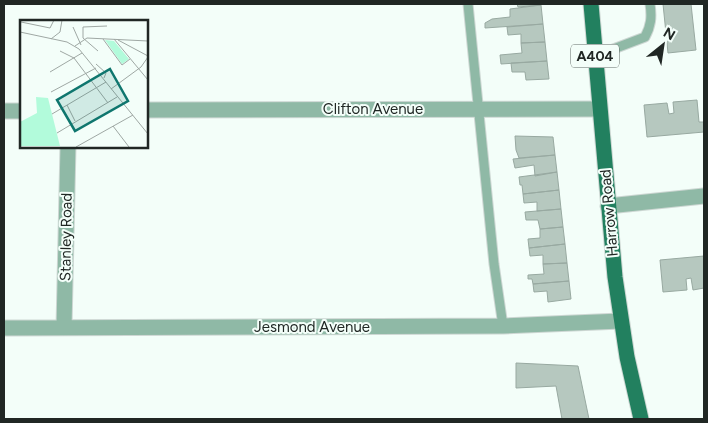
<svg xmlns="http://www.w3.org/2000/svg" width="708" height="423" font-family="Figtree,sans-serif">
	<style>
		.building { fill: #b6c8bf; stroke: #98a9a1 }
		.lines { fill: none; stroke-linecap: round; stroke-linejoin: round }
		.lane-casing { stroke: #cdd7d3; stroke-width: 11 }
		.street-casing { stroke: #cdd7d3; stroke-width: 17 }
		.primary-casing { stroke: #cdd7d3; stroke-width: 17 }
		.lane { stroke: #8fb9a6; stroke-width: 9 }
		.street { stroke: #8fb9a6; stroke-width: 15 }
		.primary { stroke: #22805f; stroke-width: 15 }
		.labels { text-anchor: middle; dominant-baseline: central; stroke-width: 4; stroke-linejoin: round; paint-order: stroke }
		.shield { fill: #f3fef9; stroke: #5f6864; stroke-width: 1 }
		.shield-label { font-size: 14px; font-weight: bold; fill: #202724 }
		.street-label { font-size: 15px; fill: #202724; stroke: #f3fef9 }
		.inset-road { fill: none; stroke: #9fa8a4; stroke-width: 1 }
		.view { fill: #0f766e; fill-opacity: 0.15; stroke: #0f766e; stroke-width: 2.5 }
		.inset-edge { fill: none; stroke: #202724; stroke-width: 2.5 }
	</style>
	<rect width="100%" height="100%" fill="#f3fef9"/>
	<path class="building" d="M517 4H541V5L518 7Z
		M663 4H691L696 50 668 53Z
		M541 5 543 24 485 28V23L492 19 510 17V9Z
		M543 24 545 42 521 43V34L508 35 507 27Z
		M545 42 547 61 501 64 500 55 522 53 521 43Z
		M547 61 549 79 526 80 525 72H512L511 63Z
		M697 100 699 122H704V132L647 137 644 105 667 103 669 114 674 113 673 102Z
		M515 136 553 137 555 155 519 158 516 150Z
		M555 155 557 172 535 176 534 165 515 168 513 159Z
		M557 172 559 190 523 194 522 185H520L519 177Z
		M559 190 561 209 537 211V202L524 203 523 194Z
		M561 209 563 227 540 229 538 220H526L525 212Z
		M563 227 565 244 529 248 528 239 540 238V229Z
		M565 244 567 263 543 264V255L530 256 529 248Z
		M704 256V288L693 290 691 278 686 279 687 290 663 292 660 260Z
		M567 263 569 281 533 284 532 279H528V275L544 274 543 264Z
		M569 281 571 299 548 302 547 291 534 292 533 284Z
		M516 363 578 366 589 419H562L556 386 516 388Z"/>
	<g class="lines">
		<g class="lane-casing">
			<path id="lane" d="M468 4 494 264 503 326
				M595 56 645 37C651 26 652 17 650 4"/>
		</g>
		<g class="street-casing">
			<path id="street" d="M146 110 599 109
				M4 111H21
				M608 206 704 196
				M64 327 68 146
				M4 328 503 326 621 321"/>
		</g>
		<g class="primary-casing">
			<path id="primary" d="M591 4 615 277 627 357 641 419"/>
		</g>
		<use href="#lane" class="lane"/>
		<use href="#street" class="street"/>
		<use href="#primary" class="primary"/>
	</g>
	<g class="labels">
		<rect class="shield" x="571" y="44.5" width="48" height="23" rx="4"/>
		<g class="shield-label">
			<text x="595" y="56">A404</text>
		</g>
		<g class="street-label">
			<text x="373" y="109">Clifton Avenue</text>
			<text transform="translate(609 213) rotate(-95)">Harrow Road</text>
			<text transform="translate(66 237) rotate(-89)">Stanley Road</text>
			<text x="312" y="327">Jesmond Avenue</text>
		</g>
	</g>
	<g transform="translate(20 20)">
		<rect width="128" height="128" fill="#f3fef9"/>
		<path d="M85 20 94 21 109 39 102 44ZM16 77 28 78 40 126H0V102L17 93Z" fill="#b2fbdb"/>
		<path class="inset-road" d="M1 2 30 8 34 0M53 7 61 25M0 12 47 22 59 29 128 114M31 19 40 12 42 0M83 19 102 45 110 39M94 19 128 60M98 20 128 36M55 26 67 18 128 21M40 31 54 38 88 83M78 31 63 18V7L87 6M76 44 86 53 84 58M30 52 62 33M91 69 121 47 128 37M31 72 76 48M47 85 55 101M32 94 86 62M93 106 109 127M37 113 97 77M56 127 113 95"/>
		<path class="view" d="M90 49 108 81 55 111 37 80Z"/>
		<rect width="128" height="128" class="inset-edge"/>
	</g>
	<rect width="708" height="423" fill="none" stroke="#202724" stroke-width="10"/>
	<g transform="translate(663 45) rotate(30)" stroke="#f3fef9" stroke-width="4" paint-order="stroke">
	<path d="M0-4L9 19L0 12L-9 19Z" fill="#202724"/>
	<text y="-8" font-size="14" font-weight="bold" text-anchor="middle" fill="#202724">N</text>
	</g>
</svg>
